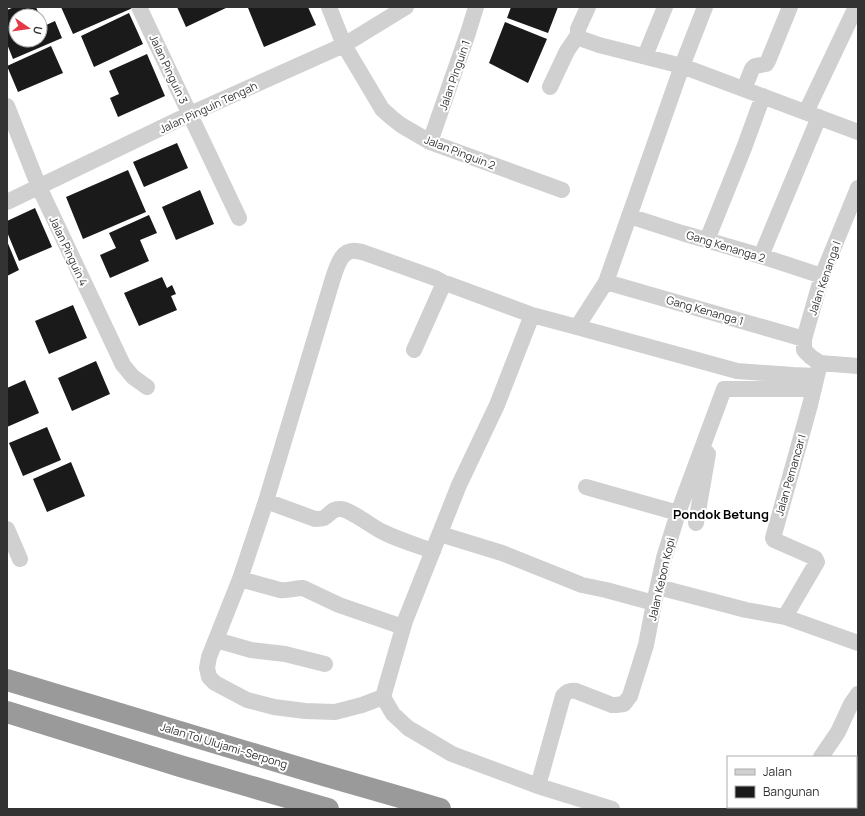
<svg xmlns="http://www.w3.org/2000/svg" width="865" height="816" font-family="Manrope,sans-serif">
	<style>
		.building { fill: #1a1a1a; fill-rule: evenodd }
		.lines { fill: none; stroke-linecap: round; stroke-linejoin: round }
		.minor { stroke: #d0d0d0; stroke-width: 16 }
		.motorway { stroke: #9a9a9a; stroke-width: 22 }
		.labels { text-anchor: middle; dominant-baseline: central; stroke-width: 4; stroke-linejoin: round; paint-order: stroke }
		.street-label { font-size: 11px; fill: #333; stroke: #fff }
		.quarter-label { font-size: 13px; font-weight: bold; fill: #000; stroke: #fff }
	</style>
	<rect width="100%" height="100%" fill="#fff"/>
	<path class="building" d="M14 7H36L44 26 55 21 62 38 13 59 7 44V10ZM16 16H40V40H16Z
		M61 7H135L73 34Z
		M177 7H228L186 27Z
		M250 7H308L316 25 264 47 248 8Z
		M511 7H558L548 33 507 18Z
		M129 13 143 44 94 67 81 36Z
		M505 22 547 39 528 83 489 63Z
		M51 46 63 73 18 92 7 66Z
		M147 54 165 96 118 117 110 98 119 94 109 71Z
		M177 143 188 168 144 187 133 162Z
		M128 170 146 212 83 239 66 197Z
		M200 190 214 224 176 240 162 207Z
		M35 208 52 247 19 261 7 232V221Z
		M149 215 157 233 140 240 149 261 110 278 100 255 116 248 109 233Z
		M7 241 19 270 7 276Z
		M162 277 167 288 172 285 176 294 171 296 177 310 139 326 124 293Z
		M73 305 87 338 49 354 35 321Z
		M96 361 110 394 72 411 58 378Z
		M25 380 39 413 7 427V388Z
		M47 427 61 460 23 476 9 443Z
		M71 462 85 496 47 512 33 479Z"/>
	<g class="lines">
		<path class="minor" d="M139 7 239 218
			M329 7 344 45 382 109 392 118 401 125 430 142 562 190
			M578 35 579 37 582 39 599 45 682 66 858 132
			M578 35V29L588 7
			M645 56 665 7
			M550 87 567 51 578 35
			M744 89 752 69 755 66 766 64 768 61 790 7
			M7 106 39 187 123 365 133 377 147 387
			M806 112 856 7
			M430 142 468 33 476 7
			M7 202 190 114 344 45 406 7
			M629 216 682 233 761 256 822 276
			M707 240 744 148 763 96
			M761 256 819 117
			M606 282 804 339
			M577 327 737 371 793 375 817 376
			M414 350 443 285 448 284 532 315 577 327 606 282 682 66 705 7
			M820 363 811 357 804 350V339L822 276 858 188
			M858 366 820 363 810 405 773 538 774 540 815 558 817 562 786 615 785 617 788 618 858 643
			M586 487 678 513
			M266 501 315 519C318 519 321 519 324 518 329 515 333 508 340 509 350 509 372 527 383 532 399 540 416 545 433 551
			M696 523 708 454 706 452
			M7 529 20 559
			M440 534 502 553 582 585 606 590 654 603
			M240 579 280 590C288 591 295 588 303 588L339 605 403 627
			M658 587 746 610 785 617
			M216 640 251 650 285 654 325 664
			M383 697 362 705 335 712 305 711 274 707 247 700 215 683 209 677 207 668 209 657 240 579 266 501 333 278C337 267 341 249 356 251 359 251 362 252 365 253L435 278 446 284
			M383 697 405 621 459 485 497 405 532 315
			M383 697 393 714 408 728 452 754 538 786 612 809
			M821 757 838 732 851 704 858 694
			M538 786 563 696C567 691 570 690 576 691L612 705H616L624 704 630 696 646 645 654 603 664 558 678 513 724 389H814
			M816 807V809"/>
		<path class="motorway" d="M7 680C99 707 191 735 283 763 335 779 388 793 440 809
			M7 712 180 766 328 809"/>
	</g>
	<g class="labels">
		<g class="street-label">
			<text transform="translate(169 69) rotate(65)">Jalan Pinguin 3</text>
			<text transform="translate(454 75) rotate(-71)">Jalan Pinguin 1</text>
			<text transform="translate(208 107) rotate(-25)">Jalan Pinguin Tengah</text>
			<text transform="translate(460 152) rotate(21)">Jalan Pinguin 2</text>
			<text transform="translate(726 246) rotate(17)">Gang Kenanga 2</text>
			<text transform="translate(69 251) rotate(65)">Jalan Pinguin 4</text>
			<text transform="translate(824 278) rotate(-71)">Jalan Kenanga I</text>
			<text transform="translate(705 310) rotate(16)">Gang Kenanga 1</text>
			<text transform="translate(790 475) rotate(-74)">Jalan Pemancar I</text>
			<text transform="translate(661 579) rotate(-77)">Jalan Kebon Kopi</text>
			<text transform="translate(224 745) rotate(17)">Jalan Tol Ulujami–Serpong</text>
		</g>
		<g class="quarter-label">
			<text x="721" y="514">Pondok Betung</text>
		</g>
	</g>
	<rect width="865" height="816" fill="none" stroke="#333333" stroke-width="16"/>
	<rect x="727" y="756" width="130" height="52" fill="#ffffff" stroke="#adadad"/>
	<rect x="735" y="769" width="20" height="6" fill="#d0d0d0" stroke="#adadad"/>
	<text x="763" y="776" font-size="12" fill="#333333">Jalan</text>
	<rect x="735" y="786" width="20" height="12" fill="#1a1a1a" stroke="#adadad"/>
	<text x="763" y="796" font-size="12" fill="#333333">Bangunan</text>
	<g transform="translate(28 28) rotate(103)"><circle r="19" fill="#ffffff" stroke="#adadad"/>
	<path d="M0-3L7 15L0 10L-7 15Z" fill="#e63946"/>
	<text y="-6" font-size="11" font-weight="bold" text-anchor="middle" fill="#333333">U</text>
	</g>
</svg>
